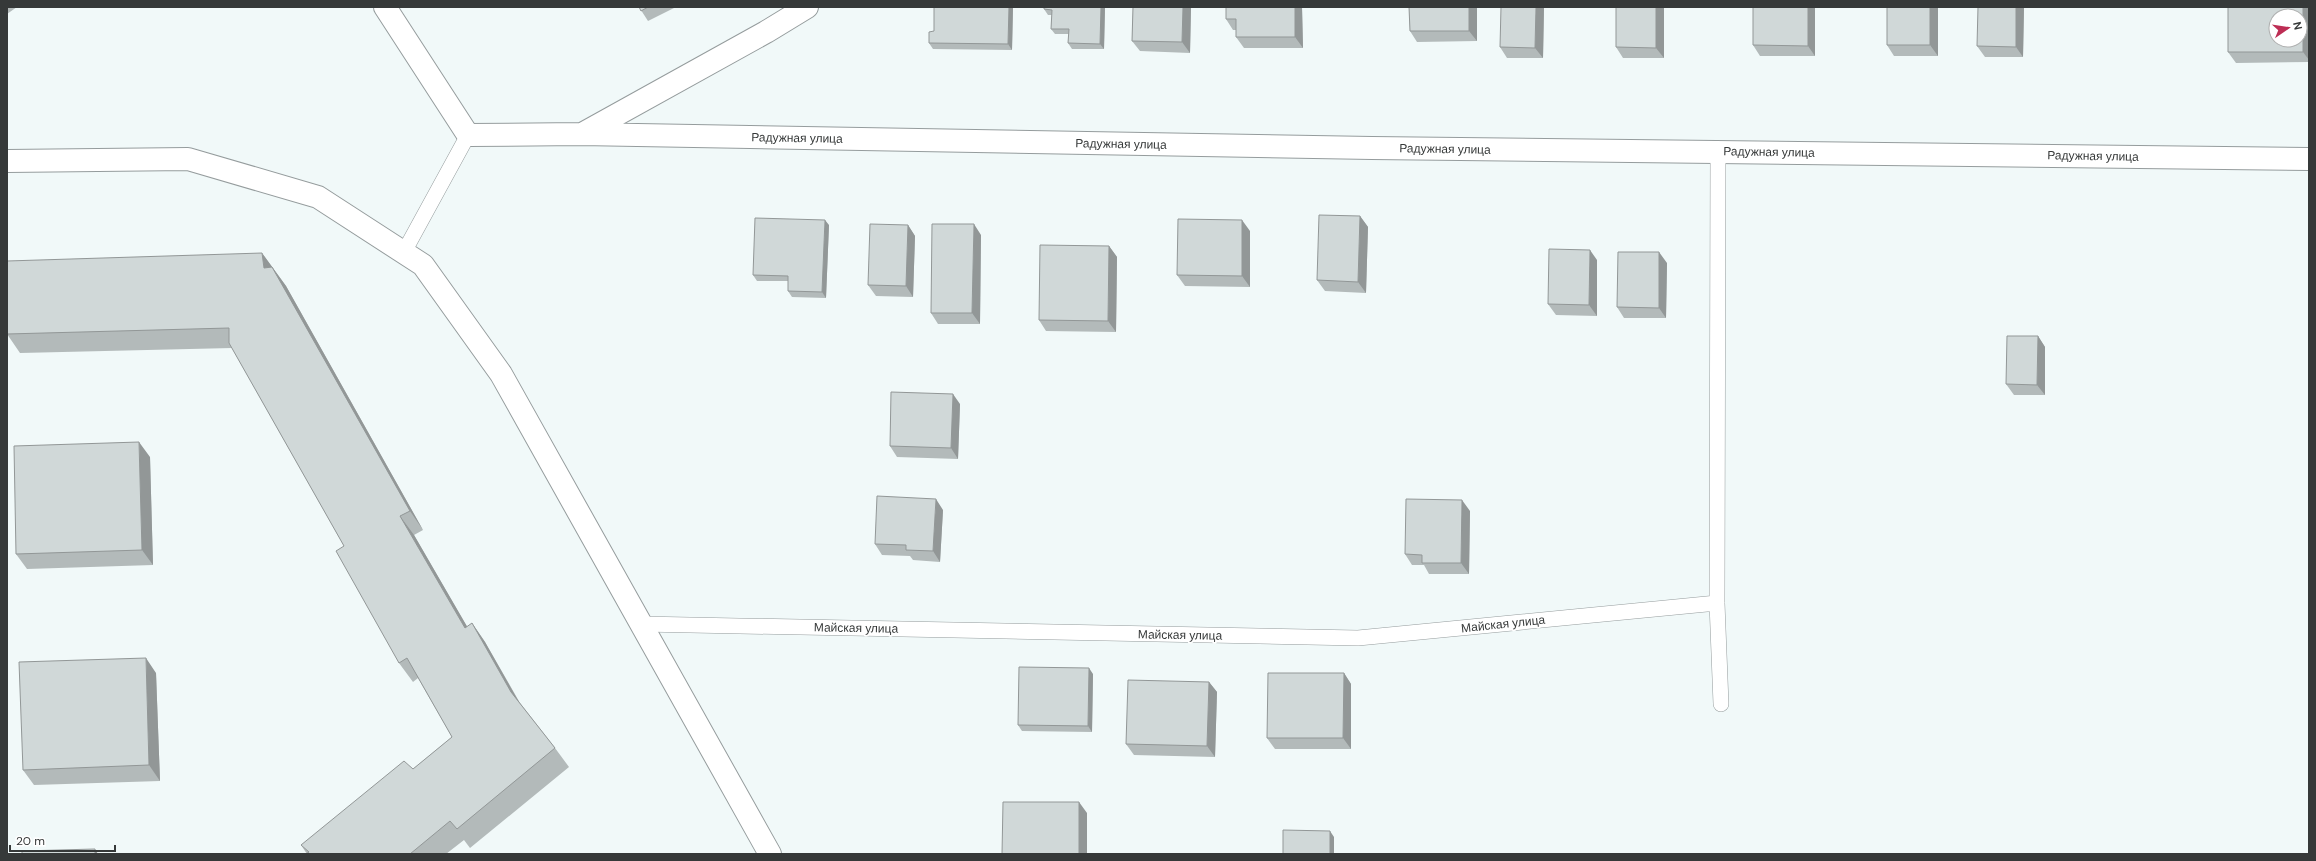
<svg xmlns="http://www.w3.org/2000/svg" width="2316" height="861" font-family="'DM Sans',sans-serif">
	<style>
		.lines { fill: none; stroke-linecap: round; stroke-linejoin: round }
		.lane-casing { stroke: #959c9d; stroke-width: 16 }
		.street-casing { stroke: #959c9d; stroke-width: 24 }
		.lane { stroke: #fff; stroke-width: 15 }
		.street { stroke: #fff; stroke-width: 22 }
		.wall { fill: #b3baba }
		.shaded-wall { fill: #929797 }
		.building { fill: #d0d8d8; stroke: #929797; fill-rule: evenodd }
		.labels { text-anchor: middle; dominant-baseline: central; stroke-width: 3.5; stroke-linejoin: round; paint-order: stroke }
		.street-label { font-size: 12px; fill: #363939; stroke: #fff }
	</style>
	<rect width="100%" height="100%" fill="#f1f9f9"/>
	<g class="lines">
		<g class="lane-casing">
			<path id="lane" d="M1718 152 1717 603 1721 704
				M404 252 468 135
				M641 624 1358 638 1717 603"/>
		</g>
		<g class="street-casing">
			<path id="street" d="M385 7 468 135 581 134 1372 148 2309 159
				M582 134 766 32 807 7
				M7 161 188 159 318 197 423 265 501 374 770 854"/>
		</g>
		<use href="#lane" class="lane"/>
		<use href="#street" class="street"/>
	</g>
	<path class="wall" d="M7 7H17L7 14Z
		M639 7H676L648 21Z
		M934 7H1013L1012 50 933 49 929 43 934 31Z
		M1105 7 1104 49H1072L1068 43 1069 34H1055L1051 29 1052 15H1048L1044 9Z
		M1133 7H1191L1190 53 1140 51 1132 41Z
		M1226 7H1302L1303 48H1244L1236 37V30H1233L1226 19Z
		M1409 7H1477V41L1417 42 1410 31Z
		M1544 7 1543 58H1507L1500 47Z
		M1664 7V58H1623L1616 47Z
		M1815 7V56H1760L1753 45Z
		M1938 7V56H1894L1887 45Z
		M2024 7 2023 57H1985L1977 46Z
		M2309 7V62L2236 63 2228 52Z
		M1360 216 1368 227 1366 293 1325 291 1317 280Z
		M829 225 826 298 792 297 788 291V281H757L753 275Z
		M908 225 915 236 913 297 876 296 868 285Z
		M1250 231V287L1185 286 1177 275Z
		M981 235 980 324H938L931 313Z
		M1109 246 1117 257 1116 332 1046 331 1039 320Z
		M262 253 286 286 423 530 414 535 467 627 472 623 485 642 520 703 555 748 569 767 470 848 464 840 446 854H306H307L301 845 413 769 452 737 418 678 413 682 399 663 344 546 232 348 20 353 7 334Z
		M1597 260V316L1556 315 1548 304Z
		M1667 263 1666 318H1624L1617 307Z
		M2038 336 2045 347V395H2014L2006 384Z
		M960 404 958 459 897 457 890 446Z
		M150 457 153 565 27 569 16 554Z
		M943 510 940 562 913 560 910 556 882 555 875 544Z
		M1470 511 1469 574H1429L1424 565H1412L1405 554Z
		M156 673 160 781 34 785 23 770Z
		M1344 673 1351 684V749H1275L1267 738Z
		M1093 674 1092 732 1022 731 1018 725Z
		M1209 682 1217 692 1215 757 1134 755 1126 744Z"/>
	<path class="shaded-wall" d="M1009 7H1013L1012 50 1008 44Z
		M1101 7H1105L1104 49 1100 44Z
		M1183 7H1191L1190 53 1182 42Z
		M1295 7H1302L1303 48 1295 37Z
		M1469 7H1477V41L1469 31Z
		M1536 7H1544L1543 58 1535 48Z
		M1656 7H1664V58L1656 48Z
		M1808 7H1815V56L1808 46Z
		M1930 7H1938V56L1930 45Z
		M2016 7H2024L2023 57 2016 47Z
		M2303 7H2309V60L2303 52Z
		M1360 216 1368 227 1366 293 1358 282Z
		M825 220 829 225 826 298 822 292Z
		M1242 220 1250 231V287L1242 276Z
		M974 224 981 235 980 324 972 313Z
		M908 225 915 236 913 297 906 286Z
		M1109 246 1117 257 1116 332 1108 321Z
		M1590 250 1597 260V316L1589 305Z
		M1659 252 1667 263 1666 318 1659 308Z
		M262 253 286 286 423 530 410 511 264 268Z
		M2038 336 2045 347V395L2037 385Z
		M953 394 960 404 958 459 951 448Z
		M139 442 150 457 153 565 142 550Z
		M936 499 943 510 940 562 933 551Z
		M1462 500 1470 511 1469 574 1461 563Z
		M400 516 414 535 479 647 465 628Z
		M472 623 485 642 524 711 511 692Z
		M146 658 156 673 160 781 149 765Z
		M1089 668 1093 674 1092 732 1088 726Z
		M1344 673 1351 684V749L1343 738Z
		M1209 682 1217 692 1215 757 1207 746Z
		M1079 802 1087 813V854H1079Z
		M1330 831 1334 837V854H1330Z
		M95 849 98 854H95Z"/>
	<path class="building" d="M639 7H648L641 11Z
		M934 7H1009L1008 44 929 43V32L934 31Z
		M1044 7H1101L1100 44 1068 43 1069 29H1051L1052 10 1044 9Z
		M1133 7H1183L1182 42 1132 41Z
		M1226 7H1295V37H1236V19H1226Z
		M1409 7H1469V31H1410Z
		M1501 7H1536L1535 48 1500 47Z
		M1616 7H1656V48L1616 47Z
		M1753 7H1808V46L1753 45Z
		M1887 7H1930V45H1887Z
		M1978 7H2016V47L1977 46Z
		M2228 7H2303V52H2228ZM2276 16H2300V40H2276Z
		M1319 215 1360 216 1358 282 1317 280Z
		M755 218 825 220 822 292 788 291V276L753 275Z
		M1178 219 1242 220V276L1177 275Z
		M870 224 908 225 906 286 868 285Z
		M932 224H974L972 313H931Z
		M1040 245 1109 246 1108 321 1039 320Z
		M1549 249 1590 250 1589 305 1548 304Z
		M1618 252H1659V308L1617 307Z
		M262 253 264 268 272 267 410 511 400 516 465 628 472 623 511 692 555 748 457 829 450 821 410 854H306L309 852 301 845 404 761 413 769 452 737 407 658 399 663 336 551 344 546 229 343V328L7 334V261Z
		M2007 336H2038L2037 385 2006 384Z
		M891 392 953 394 951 448 890 446Z
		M139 442 142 550 16 554 14 446Z
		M877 496 936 499 933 551 906 550V545L875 544Z
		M1406 499 1462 500 1461 563H1422V555L1405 554Z
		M146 658 149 765 23 770 19 662Z
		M1019 667 1089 668 1088 726 1018 725Z
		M1268 673H1344L1343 738H1267Z
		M1128 680 1209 682 1207 746 1126 744Z
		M1003 802H1079V854H1002Z
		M1283 830 1330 831V854H1283Z
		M95 849V854H22V851Z"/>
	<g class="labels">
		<g class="street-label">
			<text transform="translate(797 138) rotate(1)">Радужная улица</text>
			<text transform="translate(1121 144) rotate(1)">Радужная улица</text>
			<text transform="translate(1445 149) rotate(1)">Радужная улица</text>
			<text transform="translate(1769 152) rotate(1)">Радужная улица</text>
			<text transform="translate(2093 156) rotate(1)">Радужная улица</text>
			<text transform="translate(1503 624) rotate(-6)">Майская улица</text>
			<text transform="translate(856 628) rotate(1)">Майская улица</text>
			<text transform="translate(1180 635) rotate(1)">Майская улица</text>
		</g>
	</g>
	<rect width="2316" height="861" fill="none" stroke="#363939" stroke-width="16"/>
	<g transform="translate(2288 28) rotate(77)"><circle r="19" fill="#ffffff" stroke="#afb0b0"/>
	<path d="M0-3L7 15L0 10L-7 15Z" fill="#bd2d54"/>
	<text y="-6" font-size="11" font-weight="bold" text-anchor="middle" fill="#363939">N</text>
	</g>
	<path d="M10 845v6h105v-6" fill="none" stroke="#363939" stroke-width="2"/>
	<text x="16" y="845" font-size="12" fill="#363939" stroke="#ffffff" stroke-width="3" paint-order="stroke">20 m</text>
</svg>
